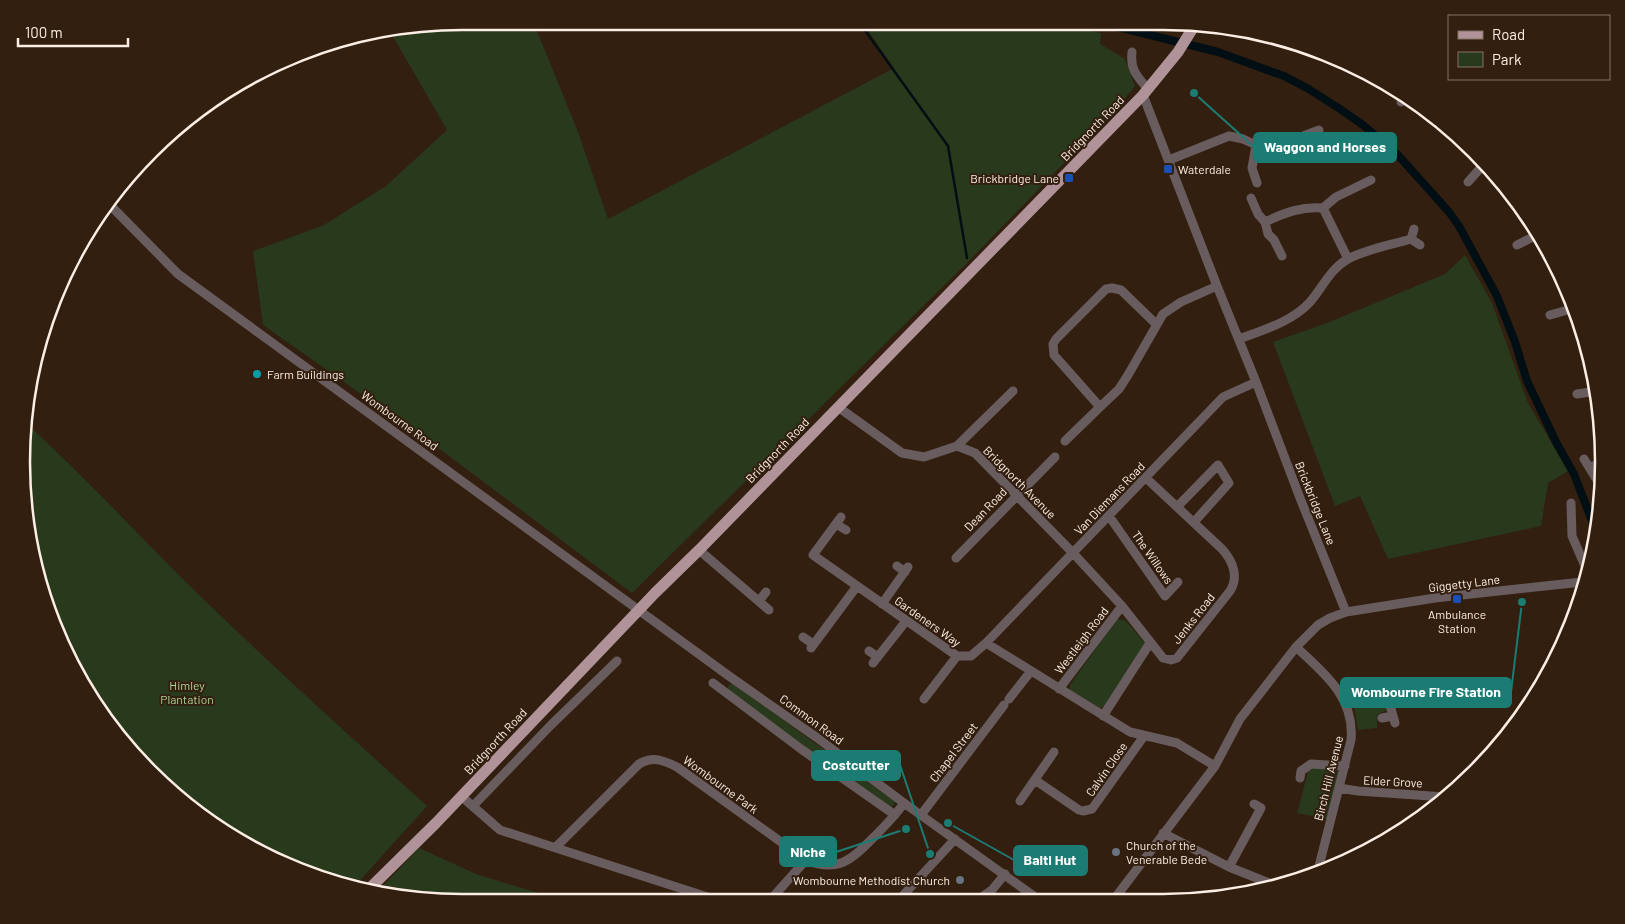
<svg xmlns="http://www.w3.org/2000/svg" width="1625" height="924" font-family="Barlow,sans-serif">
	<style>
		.green { fill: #28391c }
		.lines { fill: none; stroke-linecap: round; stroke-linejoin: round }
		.stream { stroke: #010e13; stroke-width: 2.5 }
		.canal { stroke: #010e13; stroke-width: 8 }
		.minor { stroke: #695c5e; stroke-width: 9 }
		.major { stroke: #af9398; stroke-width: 11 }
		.transit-dot { fill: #1a4fb4; stroke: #321f0f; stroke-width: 2 }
		.culture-dot { fill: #0f9aa8; stroke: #321f0f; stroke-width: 2 }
		.worship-dot { fill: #6b7280; stroke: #321f0f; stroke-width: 2 }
		.labels { text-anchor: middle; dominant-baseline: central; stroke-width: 4; stroke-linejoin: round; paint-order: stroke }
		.street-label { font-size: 12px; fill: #fceee4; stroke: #321f0f }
		.poi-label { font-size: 12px; fill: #fceee4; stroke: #321f0f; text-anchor: start }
		.park-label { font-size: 12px; fill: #add496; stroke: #321f0f }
		.rim { fill: none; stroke: #fceee4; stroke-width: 2.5 }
		.leader { fill: none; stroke: #1b7c74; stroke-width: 2 }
		.callout-dot { fill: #1b7c74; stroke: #321f0f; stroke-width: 2 }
		.callout { fill: #1b7c74; stroke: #1b7c74; stroke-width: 2 }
		.callout-label { font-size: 14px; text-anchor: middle; font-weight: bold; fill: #fff }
	</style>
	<rect width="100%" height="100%" fill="#321f0f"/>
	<path class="green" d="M462 21H533L578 132 608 219 894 68 862 22H1043L1101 33 1100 44 1125 59 1135 86 1119 106 970 260 632 593 445 453 263 325 253 251 324 225 386 186 447 130 391 33Z
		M1465 255 1492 303 1528 403 1568 471 1548 483 1541 526 1388 559 1360 496 1335 506 1273 342 1327 323 1445 274Z
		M26 423C85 477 139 536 196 592 271 665 349 735 427 806L355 886 321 879 217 829 113 731 45 604 21 462Z
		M1117 619 1125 620 1146 644 1105 706 1100 708 1070 690V685Z
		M732 683 895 801 894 805 891 807 807 749 728 690V686Z
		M1379 696 1385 700 1387 710 1378 714 1377 728 1358 730 1354 705 1358 703 1360 707 1372 702V697Z
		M1312 768 1335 769 1338 773 1327 819 1297 813 1308 772Z
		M419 848 476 874 567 902H433L378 891Z"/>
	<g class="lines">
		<path class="stream" d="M859 22 948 146 967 258"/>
		<path class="canal" d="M1089 22 1126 29 1218 52 1284 76 1307 88 1340 109 1363 125 1397 154 1449 212 1459 226 1497 296 1515 342 1527 381 1556 442 1574 474 1597 534"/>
		<path class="minor" d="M1132 52C1130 70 1137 76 1148 89
			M1143 95 1217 286 1256 382 1300 498 1346 612
			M1401 102 1407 95
			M1256 145 1252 168 1257 183
			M1169 160 1229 136 1243 139 1256 145 1268 147 1277 146 1319 130
			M1468 182 1485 163
			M1251 198 1258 214 1265 222 1268 234 1274 240 1282 256
			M108 203 178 274 729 676 816 737 904 803 1042 902
			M1265 222C1284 213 1302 206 1323 208
			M1414 229 1411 239 1420 245
			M1517 245 1539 234
			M1348 259 1323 208 1336 197 1371 180
			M1550 315 1575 308
			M1156 324 1121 290 1112 288 1106 289 1056 339 1053 344 1054 355 1100 407 1119 389 1128 375 1163 314 1181 302 1217 286
			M1239 339C1263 330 1292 322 1310 302 1323 287 1330 269 1348 259 1367 249 1391 245 1411 239
			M1577 394 1597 391
			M838 407 902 453 924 457 957 446 975 453 1073 553 1122 606 1163 658 1171 660 1177 658 1230 591C1239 577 1233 561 1222 549L1146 478
			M1065 441 1100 407
			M957 446 1013 391
			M1584 459 1600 485
			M1590 467 1604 462
			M1571 503 1572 536 1588 573
			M1177 507 1218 465 1229 483 1194 522
			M1109 516 1165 596 1178 582
			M841 517 813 555 957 656H971L986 643 1130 732 1177 743 1215 766
			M836 524 846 530
			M699 550 769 610
			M956 558 1055 457
			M897 566 905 572
			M759 601 766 592
			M882 604 908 567
			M803 637 813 644
			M986 643 1223 397 1256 382
			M1296 647C1324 673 1355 697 1351 740L1317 874
			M811 648 857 586
			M869 651 878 657
			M873 663 906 621
			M713 683 801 749 895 815
			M1059 689 1122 606
			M924 699 957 656
			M1009 699 1031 671
			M1346 704 1365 693 1379 691 1388 698 1395 723
			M1103 716 1150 643
			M1382 718 1393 716
			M1482 765V763
			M1300 778 1301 771 1311 764 1345 766
			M1035 780 1079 810 1083 811 1092 809 1144 736
			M1339 788 1358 791 1445 797
			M461 796 500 830 723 902
			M1020 801 1054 752
			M473 806 551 725 617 661
			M921 815 1004 705
			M1163 833 1229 867 1274 885
			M556 847 639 764C653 756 663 760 677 767L806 860C838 873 851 860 873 838 884 827 895 816 904 803
			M1229 867 1261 808 1254 804
			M766 902 772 898 806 860
			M897 902 955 839
			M975 902 992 890 1005 874
			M1112 902 1215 766 1240 719 1296 647 1318 625 1330 618 1346 612 1435 598 1582 582 1585 583"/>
		<path class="major" d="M369 889 436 823 655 593 699 550 1143 95 1178 52 1196 23"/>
	</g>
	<g class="transit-dot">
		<rect x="1163" y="164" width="10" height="10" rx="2.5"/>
		<rect x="1064" y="173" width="10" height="10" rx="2.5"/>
		<rect x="1452" y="594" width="10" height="10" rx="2.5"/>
	</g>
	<circle class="culture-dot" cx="257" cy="374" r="5"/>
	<g class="worship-dot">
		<circle cx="1116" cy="852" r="5"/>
		<circle cx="960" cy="880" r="5"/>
	</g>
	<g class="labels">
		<g class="street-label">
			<text transform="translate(1092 128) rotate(-46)">Bridgnorth Road</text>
			<text transform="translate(400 420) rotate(36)">Wombourne Road</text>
			<text transform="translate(777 450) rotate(-46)">Bridgnorth Road</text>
			<text transform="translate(1020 482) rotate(45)">Bridgnorth Avenue</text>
			<text transform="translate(1109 498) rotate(-46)">Van Diemans Road</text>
			<text transform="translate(1316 503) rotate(68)">Brickbridge Lane</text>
			<text transform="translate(985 509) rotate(-46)">Dean Road</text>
			<text transform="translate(1153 557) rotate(55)">The Willows</text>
			<text transform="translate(1464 583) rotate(-7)">Giggetty Lane</text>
			<text transform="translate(1193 618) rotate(-52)">Jenks Road</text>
			<text transform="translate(928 621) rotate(35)">Gardeners Way</text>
			<text transform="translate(1081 640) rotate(-53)">Westleigh Road</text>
			<text transform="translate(812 719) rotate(36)">Common Road</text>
			<text transform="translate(495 741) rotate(-47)">Bridgnorth Road</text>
			<text transform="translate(953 752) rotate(-53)">Chapel Street</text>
			<text transform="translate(1106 769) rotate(-55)">Calvin Close</text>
			<text transform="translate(1328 778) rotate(-76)">Birch Hill Avenue</text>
			<text transform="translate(1393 781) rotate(3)">Elder Grove</text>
			<text transform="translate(721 784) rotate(36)">Wombourne Park</text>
		</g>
		<g class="poi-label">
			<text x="1178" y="169">Waterdale</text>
			<text x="1059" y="178" text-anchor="end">Brickbridge Lane</text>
			<text x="267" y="374">Farm Buildings</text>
			<text x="1457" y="614" text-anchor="middle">Ambulance<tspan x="1457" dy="14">Station</tspan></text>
			<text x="1126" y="845">Church of the<tspan x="1126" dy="14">Venerable Bede</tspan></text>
			<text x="950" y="880" text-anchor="end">Wombourne Methodist Church</text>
		</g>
		<g class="park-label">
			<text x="187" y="685">Himley<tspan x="187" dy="14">Plantation</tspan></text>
		</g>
	</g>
	<path d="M0 0H1625V924H0ZM462 30H1163A432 432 0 0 1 1595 462V462A432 432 0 0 1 1163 894H462A432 432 0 0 1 30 462V462A432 432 0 0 1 462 30Z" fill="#321f0f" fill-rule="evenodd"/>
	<path class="rim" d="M462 30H1163A432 432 0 0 1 1595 462V462A432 432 0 0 1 1163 894H462A432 432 0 0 1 30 462V462A432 432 0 0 1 462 30Z"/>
	<path class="leader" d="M1194 93L1254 147M1522 602L1511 692M930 854L900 765M906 829L836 852M948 823L1014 860"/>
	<g class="callout-dot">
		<circle cx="1194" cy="93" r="5"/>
		<circle cx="1522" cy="602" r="5"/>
		<circle cx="930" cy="854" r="5"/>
		<circle cx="906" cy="829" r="5"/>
		<circle cx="948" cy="823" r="5"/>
	</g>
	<g class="callout">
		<rect x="1254" y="133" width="142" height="29" rx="5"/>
		<rect x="1341" y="678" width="170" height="29" rx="5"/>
		<rect x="812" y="751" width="88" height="29" rx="5"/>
		<rect x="780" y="837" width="56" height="29" rx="5"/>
		<rect x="1014" y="846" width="73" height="29" rx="5"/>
	</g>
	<g class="callout-label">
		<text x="1325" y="152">Waggon and Horses</text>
		<text x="1426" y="697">Wombourne Fire Station</text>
		<text x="856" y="770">Costcutter</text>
		<text x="808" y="857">Niche</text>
		<text x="1050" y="865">Balti Hut</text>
	</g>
	<rect x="1448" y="15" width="162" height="65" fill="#321f0f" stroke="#837264"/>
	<rect x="1458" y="31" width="25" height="8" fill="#af9398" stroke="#837264"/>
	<text x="1492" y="40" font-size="15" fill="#fceee4">Road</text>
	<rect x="1458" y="52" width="25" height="15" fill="#28391c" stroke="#837264"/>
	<text x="1492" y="65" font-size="15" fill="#fceee4">Park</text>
	<path d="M18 38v8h110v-8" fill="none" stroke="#fceee4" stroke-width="2.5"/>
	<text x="25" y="38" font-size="15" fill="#fceee4" stroke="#321f0f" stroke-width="4" paint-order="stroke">100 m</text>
</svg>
